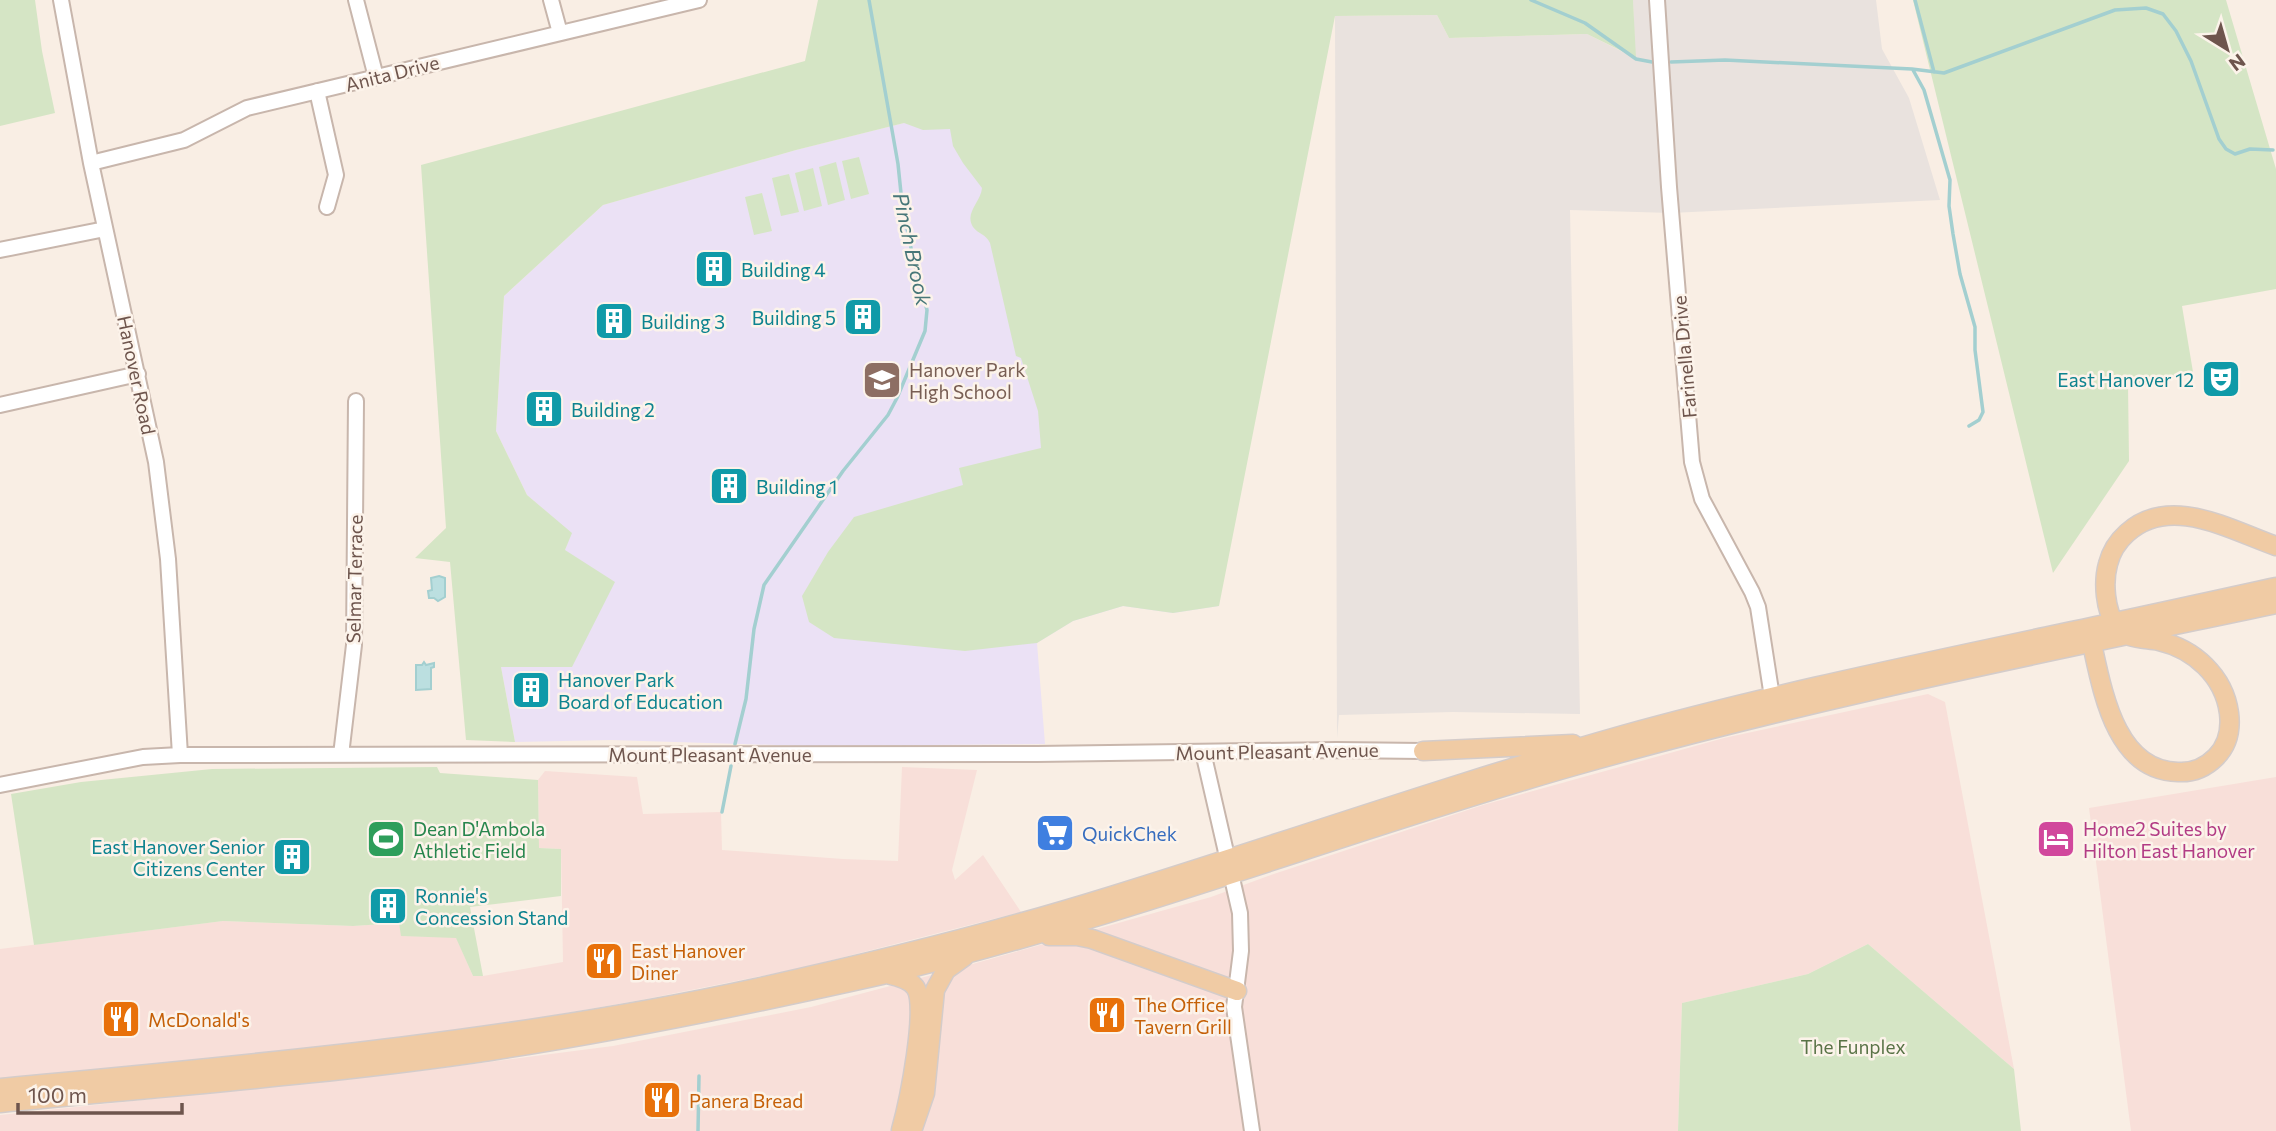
<svg xmlns="http://www.w3.org/2000/svg" width="2276" height="1131" font-family="Commissioner,sans-serif">
	<style>
		.commercial { fill: #f8dfd9 }
		.industrial { fill: #e9e2de }
		.education { fill: #ebe1f5 }
		.green { fill: #d5e5c5 }
		.water { fill: #bbdfe0; stroke: #a3cfd0; stroke-width: 2 }
		.lines { fill: none; stroke-linecap: round; stroke-linejoin: round }
		.stream { stroke: #a3cfd0; stroke-width: 3.5 }
		.minor-casing { stroke: #c8b6ac; stroke-width: 18 }
		.major-casing { stroke: #d4ccca; stroke-width: 21 }
		.minor { stroke: #fff; stroke-width: 14 }
		.major { stroke: #f0cba4; stroke-width: 18 }
		.labels { text-anchor: middle; dominant-baseline: central; stroke-width: 5; stroke-linejoin: round; paint-order: stroke }
		.street-label { font-size: 19px; fill: #6e554d; stroke: #fcf3ea }
		.culture-label { font-size: 19px; fill: #0d838f; stroke: #fcf3ea; text-anchor: start }
		.education-label { font-size: 19px; fill: #785e54; stroke: #fcf3ea; text-anchor: start }
		.leisure-label { font-size: 19px; fill: #27864d; stroke: #fcf3ea; text-anchor: start }
		.hotel-label { font-size: 19px; fill: #b23c85; stroke: #fcf3ea; text-anchor: start }
		.shop-label { font-size: 19px; fill: #366cbe; stroke: #fcf3ea; text-anchor: start }
		.food-label { font-size: 19px; fill: #c56008; stroke: #fcf3ea; text-anchor: start }
		.park-label { font-size: 19px; fill: #597346; stroke: #fcf3ea }
		.water-label { font-size: 21px; font-style: italic; fill: #477779; stroke: #fcf3ea }
	</style>
	<rect width="100%" height="100%" fill="#f9eee4"/>
	<path class="commercial" d="M1928 694 1945 702 2014 1069 1868 944 1808 974 1682 1003 1678 1131H0V1115L419 1071 613 1046 811 1007 962 967 1211 897 1268 876 1483 805 1724 738Z
		M902 767 977 770 952 870 955 880 983 855 1021 912 797 969 641 1000 451 1033 0 1082V949L223 921 353 926 399 923 402 936 456 937 473 976H483L563 962 561 849 539 848 538 780 545 771 637 777 643 814 721 812 722 850 843 859 898 861Z
		M2276 777V1131H2131L2089 808Z"/>
	<path class="industrial" d="M1633 0H1876L1882 49 1909 98 1940 200 1671 213 1570 210 1580 714 1453 712 1339 715 1337 738 1335 16 1437 15 1449 38 1587 34 1635 58Z"/>
	<path class="education" d="M1188 0 1219 606 1173 613 1123 606 1073 621 1037 643 1045 744 809 746 611 740 515 742 501 667 565 550 571 533 527 495 496 431 504 296 603 205 796 150 904 123Z"/>
	<path class="green" d="M0 0H35L42 51 55 113 0 126Z
		M818 0H1633L1636 58 1587 34 1449 38 1437 15 1335 16 1219 606 1173 613 1123 606 1073 621 1037 643 965 651 834 638 809 622 802 596 828 552 854 517 963 485 959 468 1041 448 1038 411 1021 358 1016 356 990 243C986 234 978 234 973 227 964 213 981 202 982 188L963 163 953 146 950 129 923 130 904 123 796 150 603 205 504 296 496 431 527 495 572 533 565 550 615 582 572 667H501L515 742 466 740 450 562 415 558 446 528 421 165 805 61Z
		M1913 0H2226L2276 169V289L2182 306 2193 372 2128 385 2129 461 2053 573Z
		M859 157 869 194 851 199 842 161Z
		M836 162 845 200 828 205 819 167Z
		M813 168 822 206 804 211 795 173Z
		M789 174 799 212 781 216 772 178Z
		M762 193 772 231 754 235 745 197Z
		M437 767 440 773 538 780 539 848 561 849V896L470 907 483 976H473L456 938 401 936 399 923 353 926 223 921 34 945 11 794 81 782 212 769Z
		M1868 944 2014 1069 2021 1131H1678L1682 1003 1808 974Z"/>
	<path class="water" d="M439 576 445 578V597L438 601 434 598H429L428 591 432 590 431 578Z
		M424 662 426 665 434 663V667L431 668V689L416 690V665H422Z"/>
	<g class="lines">
		<path class="stream" d="M1531 0 1585 23 1636 59 1652 62
			M1915 0 1934 72
			M1671 62 1725 60 1912 69 1944 73 2115 10 2146 8 2163 14 2176 31 2191 61 2219 139 2226 149 2235 154 2250 149 2273 150
			M1913 70 1924 90 1950 180 1949 206 1953 234 1960 274 1975 327V350L1983 412 1979 420 1969 426
			M735 744 746 699 754 629 764 585 843 471 888 415 897 398 925 331 927 310 913 258 902 203 898 164 869 0
			M722 812 731 766
			M698 1131 699 1076"/>
		<g class="minor-casing">
			<path id="minor" d="M61 0 91 163 156 462 168 559 180 755
				M356 0 376 77
				M551 0 560 33
				M1657 0 1669 187 1692 462 1702 499 1752 592 1758 607 1772 697
				M317 91 336 175 327 207
				M91 163 184 140 247 108 699 0
				M0 250 105 229
				M0 405 138 374
				M1203 752 1240 913 1241 951 1234 1007 1252 1131
				M341 755 354 645 356 401
				M0 785 143 757 180 755 1037 754 1336 750 1423 751"/>
		</g>
		<g class="major-casing">
			<path id="major" d="M2089 631C2101 680 2111 771 2178 772 2193 773 2206 767 2216 757 2228 745 2231 729 2229 713 2224 676 2194 649 2159 641 2145 638 2125 640 2116 626 2105 610 2103 582 2108 564 2111 552 2118 541 2127 533 2170 494 2230 530 2276 546
				M1423 751 1573 744
				M1049 936H1077L1092 939 1237 991
				M886 974C895 976 908 978 915 987 929 1005 908 1105 901 1130
				M0 1088C254 1064 507 1042 756 988 874 962 992 933 1108 897 1280 844 1450 784 1623 735 1767 695 1913 665 2058 634 2131 619 2203 603 2276 587
				M0 1103C163 1087 328 1075 490 1051 622 1031 752 1004 882 975 1114 921 1338 834 1567 768 1801 701 2038 654 2276 604
				M912 1131 925 1093 935 990 946 970 964 957"/>
		</g>
		<use href="#minor" class="minor"/>
		<use href="#major" class="major"/>
	</g>
	<defs>
		<g id="building-square" transform="scale(2.0125)"><rect x="-9" y="-9" width="18" height="18" rx="4" fill="#0f9aa8" stroke="#fcf3ea"/><path d="M-4-6H4V6H1V3H-1V6H-4ZM-2.5-4.3h1.7v1.8h-1.7ZM.8-4.3h1.7v1.8H.8ZM-2.5-1h1.7V.8h-1.7ZM.8-1h1.7V.8H.8Z" fill="#fff"/></g>
		<g id="theatre-square" transform="scale(2.0125)"><rect x="-9" y="-9" width="18" height="18" rx="4" fill="#0f9aa8" stroke="#fcf3ea"/><path d="M-5-5.5Q0-4 5-5.5V0Q5 5 0 6Q-5 5-5 0ZM-3.3-2.5H-1v1.5H-3.3ZM1-2.5H3.3v1.5H1ZM-2.8 1Q0 5.5 2.8 1Z" fill="#fff"/></g>
		<g id="school-square" transform="scale(2.0125)"><rect x="-9" y="-9" width="18" height="18" rx="4" fill="#8d6e63" stroke="#fcf3ea"/><path d="M0-5L7-2L0 1L-7-2ZM-4 1L0 2.5L4 1V4Q0 6-4 4Z" fill="#fff"/></g>
		<g id="supermarket-square" transform="scale(2.0125)"><rect x="-9" y="-9" width="18" height="18" rx="4" fill="#3f7fe0" stroke="#fcf3ea"/><path d="M-6-5.5h2.5l.6 2H6L4.5 2H-2.5L-4.4-4H-6ZM-1.5 3.2a1.3 1.3 0 1 0 .1 0ZM3 3.2a1.3 1.3 0 1 0 .1 0Z" fill="#fff"/></g>
		<g id="stadium-square" transform="scale(2.0125)"><rect x="-9" y="-9" width="18" height="18" rx="4" fill="#2e9e5b" stroke="#fcf3ea"/><path d="M0-5a6.5 5 0 1 0 0 10a6.5 5 0 1 0 0-10ZM-3.5-1.8h7v3.6h-7Z" fill="#fff"/></g>
		<g id="hotel-square" transform="scale(2.0125)"><rect x="-9" y="-9" width="18" height="18" rx="4" fill="#d1479c" stroke="#fcf3ea"/><path d="M-6-4.5h1.5V1H6V5H4.5V3h-9V5H-6ZM-4 0a1.8 1.8 0 1 1 3.6 0ZM.5 0V-2.5h3Q6-2.5 6 0Z" fill="#fff"/></g>
		<g id="restaurant-square" transform="scale(2.0125)"><rect x="-9" y="-9" width="18" height="18" rx="4" fill="#e8710a" stroke="#fcf3ea"/><path d="M-5-6h1v4h1v-4h1v4h1v-4h1v5L-1.5 .5V6h-2V.5L-5-1ZM5-6V6H3V1.5H1.5Q1.5-4 5-6Z" fill="#fff"/></g>
	</defs>
	<g fill-rule="evenodd">
		<use href="#building-square" x="714" y="269"/>
		<use href="#building-square" x="863" y="317"/>
		<use href="#building-square" x="614" y="321"/>
		<use href="#theatre-square" x="2221" y="379"/>
		<use href="#school-square" x="882" y="380"/>
		<use href="#building-square" x="544" y="409"/>
		<use href="#building-square" x="729" y="486"/>
		<use href="#building-square" x="531" y="690"/>
		<use href="#supermarket-square" x="1055" y="833"/>
		<use href="#stadium-square" x="386" y="839"/>
		<use href="#hotel-square" x="2056" y="839"/>
		<use href="#building-square" x="292" y="857"/>
		<use href="#building-square" x="388" y="906"/>
		<use href="#restaurant-square" x="604" y="961"/>
		<use href="#restaurant-square" x="1107" y="1015"/>
		<use href="#restaurant-square" x="121" y="1019"/>
		<use href="#restaurant-square" x="662" y="1100"/>
	</g>
	<g class="labels">
		<g class="street-label">
			<text transform="translate(392 73) rotate(-14)">Anita Drive</text>
			<text transform="translate(1684 357) rotate(-95)">Farinella Drive</text>
			<text transform="translate(137 375) rotate(78)">Hanover Road</text>
			<text transform="translate(354 579) rotate(-89)">Selmar Terrace</text>
			<text transform="translate(1277 751) rotate(-1)">Mount Pleasant Avenue</text>
			<text x="710" y="754">Mount Pleasant Avenue</text>
		</g>
		<g class="culture-label">
			<text x="741" y="269">Building 4</text>
			<text x="836" y="317" text-anchor="end">Building 5</text>
			<text x="641" y="321">Building 3</text>
			<text x="2194" y="379" text-anchor="end">East Hanover 12</text>
			<text x="571" y="409">Building 2</text>
			<text x="756" y="486">Building 1</text>
			<text x="558" y="679">Hanover Park<tspan x="558" dy="22">Board of Education</tspan></text>
			<text x="265" y="846" text-anchor="end">East Hanover Senior<tspan x="265" dy="22">Citizens Center</tspan></text>
			<text x="415" y="895">Ronnie's<tspan x="415" dy="22">Concession Stand</tspan></text>
		</g>
		<g class="education-label">
			<text x="909" y="369">Hanover Park<tspan x="909" dy="22">High School</tspan></text>
		</g>
		<g class="leisure-label">
			<text x="413" y="828">Dean D'Ambola<tspan x="413" dy="22">Athletic Field</tspan></text>
		</g>
		<g class="hotel-label">
			<text x="2083" y="828">Home2 Suites by<tspan x="2083" dy="22">Hilton East Hanover</tspan></text>
		</g>
		<g class="shop-label">
			<text x="1082" y="833">QuickChek</text>
		</g>
		<g class="food-label">
			<text x="631" y="950">East Hanover<tspan x="631" dy="22">Diner</tspan></text>
			<text x="1134" y="1004">The Office<tspan x="1134" dy="22">Tavern Grill</tspan></text>
			<text x="148" y="1019">McDonald's</text>
			<text x="689" y="1100">Panera Bread</text>
		</g>
		<g class="park-label">
			<text x="1853" y="1046">The Funplex</text>
		</g>
		<g class="water-label">
			<text transform="translate(913 249) rotate(78)">Pinch Brook</text>
		</g>
	</g>
	<g transform="translate(2227 49) rotate(143)" stroke="#fcf3ea" stroke-width="5" paint-order="stroke">
	<path d="M0-5L12 26L0 18L-12 26Z" fill="#6e554d"/>
	<text y="-10" font-size="19" font-weight="bold" text-anchor="middle" fill="#6e554d">N</text>
	</g>
	<path d="M18 1103v10h164v-10" fill="none" stroke="#6e554d" stroke-width="3.5"/>
	<text x="28" y="1103" font-size="21" fill="#6e554d" stroke="#fcf3ea" stroke-width="5" paint-order="stroke">100 m</text>
</svg>
